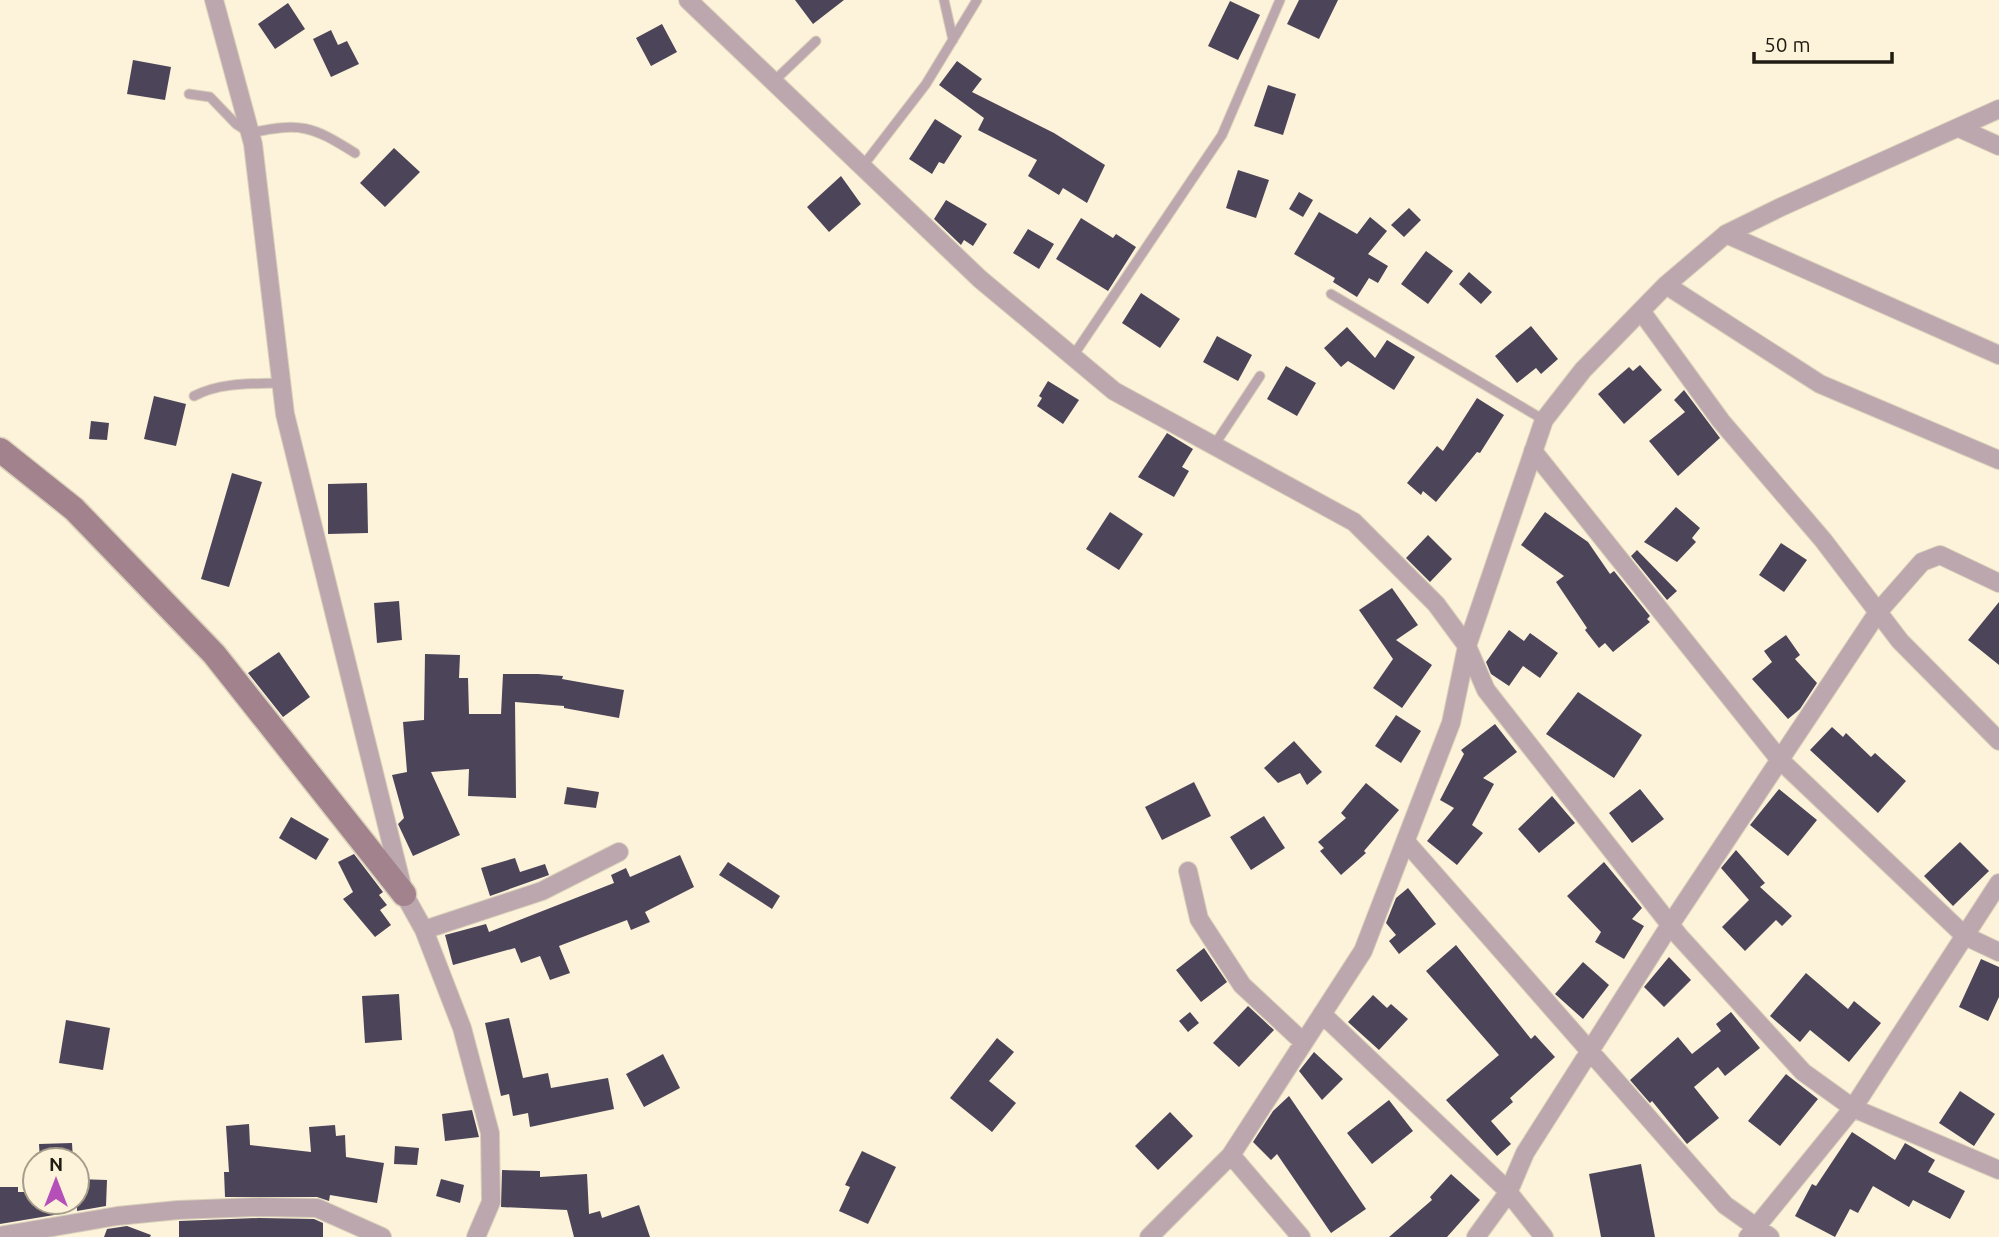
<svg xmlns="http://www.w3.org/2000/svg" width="1999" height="1237" font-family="Ubuntu,sans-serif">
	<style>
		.building { fill: #4c4559 }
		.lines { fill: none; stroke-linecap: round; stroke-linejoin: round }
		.lane-casing { stroke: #dad1ba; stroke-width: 11 }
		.street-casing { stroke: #dad1ba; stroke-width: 20 }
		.secondary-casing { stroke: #dad1ba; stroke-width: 27 }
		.lane { stroke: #bda7ae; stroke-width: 9 }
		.street { stroke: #bda7ae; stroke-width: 18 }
		.secondary { stroke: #a2828d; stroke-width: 24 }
	</style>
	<rect width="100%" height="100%" fill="#fdf3da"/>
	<path class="building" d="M795 0H844L813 24Z
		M1299 0H1338L1319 39 1287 24Z
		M1230 1 1260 15 1238 60 1208 46Z
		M288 3 305 29 275 49 258 24Z
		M662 24 677 52 651 66 636 38Z
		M331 30 338 45 347 41 359 64 331 77 313 39Z
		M133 60 171 67 165 100 127 94Z
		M957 61 982 79 972 92 1054 133 1105 165 1087 203 1063 188 1059 195 1028 176 1037 160 978 130 984 118 939 85Z
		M1268 85 1296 94 1283 135 1254 126Z
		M935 119 962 136 944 164 939 162 932 174 909 159Z
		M394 148 420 172 385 207 360 183Z
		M1238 170 1269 180 1256 218 1226 208Z
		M841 176 861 204 829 232 807 207Z
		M1299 192 1313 200 1303 217 1289 209Z
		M946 200 987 224 973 246 964 240 961 245 934 219Z
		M1409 208 1421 220 1404 237 1391 225Z
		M1319 212 1357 234 1370 217 1387 231 1368 254 1388 266 1378 283 1369 278 1357 297 1333 282 1335 278 1294 254Z
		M1081 218 1113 238 1116 234 1136 247 1108 291 1056 259Z
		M1028 229 1054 244 1039 269 1013 253Z
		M1426 251 1453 271 1428 304 1401 284Z
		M1469 272 1492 292 1481 304 1459 284Z
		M1141 293 1180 319 1160 348 1122 323Z
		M1531 326 1558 359 1541 374 1536 368 1517 383 1495 356Z
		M1347 327 1375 358 1387 340 1415 357 1394 390 1348 361 1341 367 1324 348Z
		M1217 336 1252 355 1238 381 1203 362Z
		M1640 365 1662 390 1624 424 1598 394 1629 367 1633 371Z
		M1286 366 1316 383 1297 416 1267 399Z
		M1048 381 1079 400 1063 424 1037 406 1042 398 1039 396Z
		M1684 390 1720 438 1678 476 1649 441 1685 412 1674 400Z
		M154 396 186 404 176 446 144 439Z
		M1477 398 1504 415 1480 453 1477 452 1436 502 1423 491 1421 495 1407 483 1437 446 1443 451Z
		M91 421 109 423 107 440 89 439Z
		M1167 433 1193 449 1182 467 1189 471 1174 497 1138 477Z
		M232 473 262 482 229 587 201 579Z
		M367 483 368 533 328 534V484Z
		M1676 507 1700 528 1692 538 1696 542 1677 562 1644 542Z
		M1110 512 1143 534 1119 570 1086 549Z
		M1545 512 1588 542 1610 574 1614 571 1650 616 1647 619 1650 622 1613 652 1605 643 1599 648 1585 630 1587 628 1556 582 1564 576 1521 545Z
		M1428 535 1452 559 1430 582 1406 558Z
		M1781 543 1807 560 1784 592 1759 575Z
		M1637 550 1677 591 1667 600 1631 556Z
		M1392 588 1418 625 1396 640 1432 665 1402 708 1373 688 1393 659 1359 610Z
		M399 601 402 640 377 643 374 603Z
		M1999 602V665L1968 640Z
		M1509 630 1524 641 1530 633 1558 653 1540 678 1523 666 1509 686 1491 674 1486 662Z
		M1786 635 1800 655 1795 659 1817 683 1800 709 1788 719 1752 679 1772 662 1764 651Z
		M279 652 310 697 283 717 248 673Z
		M425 654 460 655 459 678H468L469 714H501L503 674H538L563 676 562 679 624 690 619 718 564 708V706L515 702 516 798 468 796 469 769 431 772 460 835 413 856 398 824 404 818 392 775 407 772 403 722 424 720Z
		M1578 692 1642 735 1614 778 1546 734Z
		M1396 715 1421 731 1401 763 1375 746Z
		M1495 724 1517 752 1483 778 1494 784 1472 825 1483 833 1457 865 1427 841 1454 808 1440 800 1464 754 1461 750Z
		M1832 727 1843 737 1846 733 1871 757 1875 753 1906 781 1878 813 1810 750Z
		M1294 741 1322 772 1307 785 1300 773 1278 783 1264 768Z
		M1194 782 1211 816 1162 840 1145 807Z
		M1366 783 1399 810 1364 851 1366 853 1341 875 1320 851 1324 848 1318 842 1346 818 1341 813Z
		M567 787 599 792 596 808 564 804Z
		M1640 789 1664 819 1632 843 1609 813Z
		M1779 789 1817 820 1788 856 1750 825Z
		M1552 796 1575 823 1539 853 1518 829Z
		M1264 816 1285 848 1251 870 1230 837Z
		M291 817 329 839 316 860 279 838Z
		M1960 842 1989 871 1953 906 1924 876Z
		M1736 850 1765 883 1760 887 1792 916 1782 926 1776 920 1745 951 1722 927 1749 900 1721 868Z
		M354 854 383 892 379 895 387 905 380 910 391 925 375 937 343 899 353 892 338 862Z
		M680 855 694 887 645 912 650 922 631 930 627 920 559 946 570 973 550 980 540 956 521 963 515 948 453 965 445 935 486 924 489 932 614 883 611 875 626 868 630 877Z
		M515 858 520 872 545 864 549 875 490 896 481 868Z
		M728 862 780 896 772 909 719 875Z
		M1604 862 1642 908 1632 919 1644 926 1624 959 1595 942 1601 932 1567 896Z
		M1408 888 1436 924 1399 954 1389 941 1396 935 1386 923 1396 898Z
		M1456 945 1531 1039 1535 1035 1555 1057 1510 1098 1513 1102 1491 1121 1511 1144 1497 1156 1446 1100 1499 1055 1426 971Z
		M1204 948 1227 982 1201 1002 1176 970Z
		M1669 957 1691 980 1664 1007 1644 987Z
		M1981 959 1999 967V997L1988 1021 1959 1007Z
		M1583 962 1609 985 1583 1019 1555 994Z
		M1806 973 1848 1009 1854 1001 1881 1023 1849 1062 1810 1030 1800 1042 1770 1016Z
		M399 994 402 1040 365 1043 362 996Z
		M1373 995 1387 1008 1391 1004 1408 1019 1379 1050 1348 1022Z
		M1248 1006 1274 1030 1239 1067 1213 1043Z
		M1190 1012 1199 1023 1188 1032 1179 1021Z
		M1731 1012 1760 1048 1725 1076 1718 1067 1694 1087 1719 1118 1687 1144 1652 1101 1650 1103 1630 1080 1678 1037 1692 1054 1721 1031 1716 1024Z
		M509 1018 523 1078 548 1073 551 1088 608 1078 614 1109 530 1127 528 1113 513 1116 509 1094 501 1096 485 1023Z
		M66 1020 110 1028 103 1070 59 1063Z
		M997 1038 1014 1052 989 1081 1016 1103 992 1132 950 1098Z
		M1314 1052 1343 1079 1322 1100 1299 1071Z
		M663 1054 680 1088 644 1107 626 1074Z
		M1786 1074 1818 1099 1780 1146 1748 1121Z
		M1960 1091 1995 1114 1974 1146 1939 1123Z
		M1289 1096 1366 1209 1331 1233 1277 1154 1271 1160 1253 1142 1273 1111Z
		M1389 1100 1413 1131 1372 1164 1347 1133Z
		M472 1110 479 1137 445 1141 442 1114Z
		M1170 1112 1193 1136 1158 1170 1135 1146Z
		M249 1124 250 1145 311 1152 309 1127 335 1125 336 1136 345 1135 346 1157 384 1163 377 1203 330 1195 329 1201 317 1197H225L224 1172H229L226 1126Z
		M1852 1132 1895 1160 1905 1143 1935 1160 1928 1172 1965 1191 1950 1219 1913 1200 1909 1207 1873 1186 1858 1213 1850 1209 1835 1237 1795 1216 1812 1184 1816 1186Z
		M72 1143 73 1160H40L39 1144Z
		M395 1146 419 1148 417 1165 394 1164Z
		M862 1151 896 1167 868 1224 839 1211 850 1187 845 1185Z
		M1641 1164 1655 1237H1601L1589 1174Z
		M502 1170 540 1171V1177L587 1174 589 1214 600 1211 602 1218 639 1205 650 1237H574L567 1210 501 1207Z
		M1451 1174 1480 1200 1447 1237H1389L1432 1200 1430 1197Z
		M77 1179 107 1180 106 1206 77 1211Z
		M441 1179 464 1185 460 1203 436 1196Z
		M0 1187H18V1192H35V1202H65L66 1213 0 1224Z
		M259 1218 314 1219 323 1223V1237H179V1221Z
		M127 1226 151 1235 150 1237H104L107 1229Z"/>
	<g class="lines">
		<g class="lane-casing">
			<path id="lane" d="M944 0 953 40
				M774 81 816 41
				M189 94 210 97 236 124 250 133C301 122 312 126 355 153
				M862 167 926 84 977 0
				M1331 294 1544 420
				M1073 356 1222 135 1280 0
				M194 396C221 382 252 384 282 383
				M1215 444 1260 376"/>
		</g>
		<g class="street-casing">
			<path id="street" d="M214 0 253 144 285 414 404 894 424 930 462 1028 490 1133 491 1202 476 1237
				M688 0 980 279 1114 391 1354 522 1436 604 1467 646 1486 690 1679 936 1803 1072 1853 1108 1999 1170
				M1959 128 1999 146
				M1726 234 1999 355
				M1666 285 1820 384 1999 460
				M1641 311 1721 421 1823 540 1900 641 1999 741
				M1533 451 1780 760 1965 936 1999 952
				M1407 843 1725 1205 1770 1237
				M1188 871 1199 919 1242 985 1303 1042
				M424 930 542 891 619 852
				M1322 1014 1505 1188 1544 1237
				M1231 1155 1301 1237
				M0 1236 117 1216 178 1210 259 1207 317 1208 382 1237
				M1149 1237 1231 1155 1363 951 1451 723 1467 646 1544 420 1583 370 1666 285 1726 234 1781 207 1999 109
				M1476 1237 1508 1193 1525 1153 1670 925 1878 612 1922 562 1940 555 1999 583
				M1748 1237 1853 1108 1999 883"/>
		</g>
		<g class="secondary-casing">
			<path id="secondary" d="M0 450 74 509 214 654 404 894"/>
		</g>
		<use href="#lane" class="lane"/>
		<use href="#street" class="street"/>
		<use href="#secondary" class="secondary"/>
	</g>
	<g transform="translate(56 1181)"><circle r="33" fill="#fdf3da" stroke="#a59d8a" stroke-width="2"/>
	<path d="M0-5L12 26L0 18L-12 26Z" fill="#b450b7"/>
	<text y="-10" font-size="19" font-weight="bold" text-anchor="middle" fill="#201c13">N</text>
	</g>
	<path d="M1754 52v10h138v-10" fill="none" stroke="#201c13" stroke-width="3.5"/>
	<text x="1764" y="52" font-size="21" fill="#201c13" stroke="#fdf3da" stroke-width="5" paint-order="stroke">50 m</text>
</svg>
